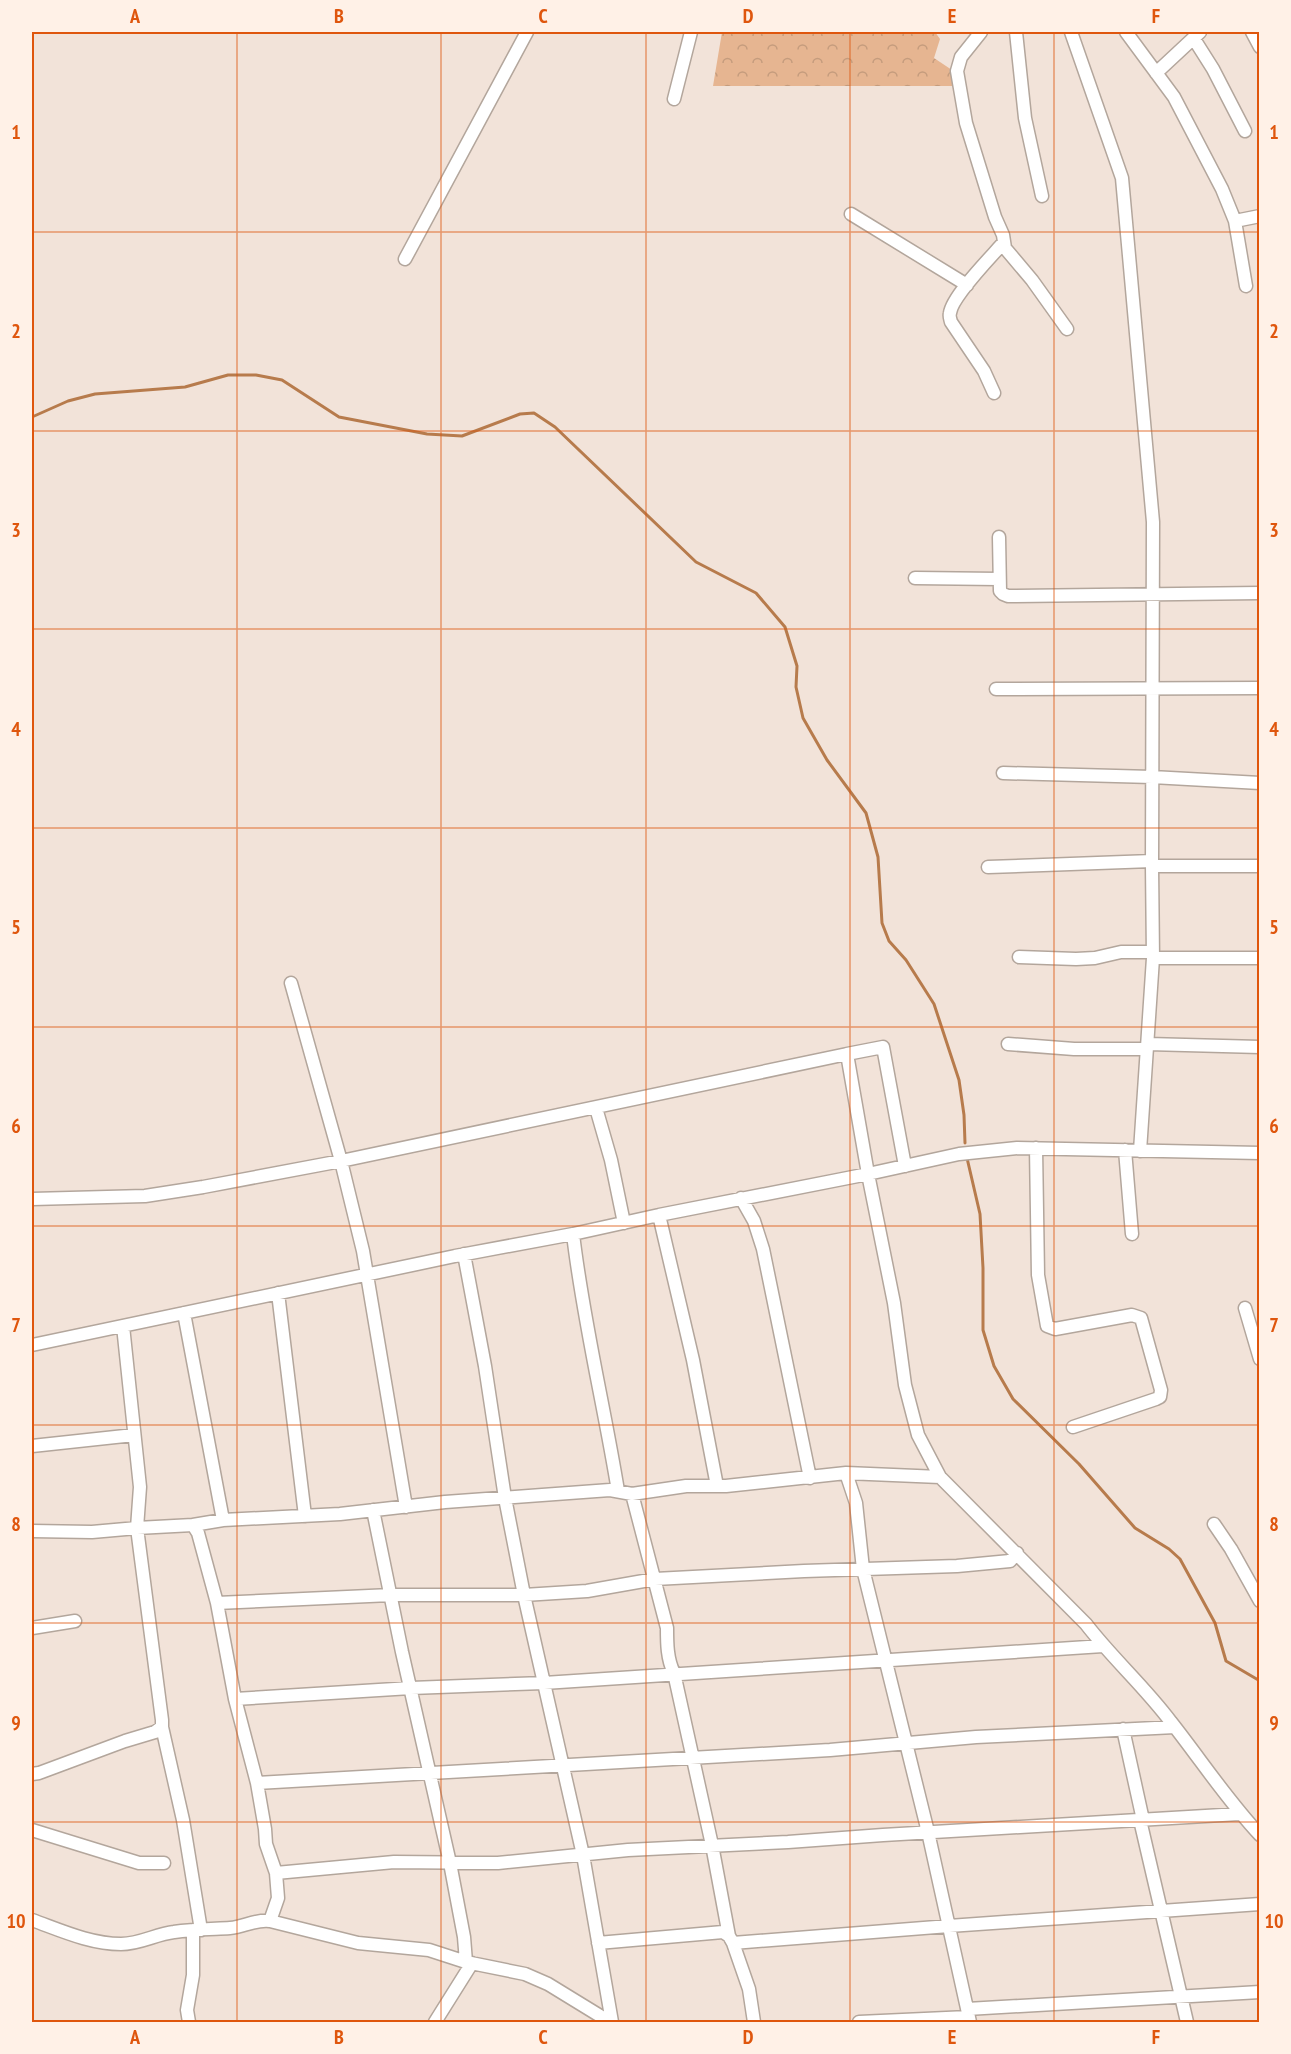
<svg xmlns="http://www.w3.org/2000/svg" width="1291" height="2054" font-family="'PT Sans Narrow',sans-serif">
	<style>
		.forest { fill: url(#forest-crowns) }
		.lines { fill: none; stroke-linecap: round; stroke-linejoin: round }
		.stream { stroke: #b77b4c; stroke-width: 3 }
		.minor-casing { stroke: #b3a69c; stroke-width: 15 }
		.minor { stroke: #fff; stroke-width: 12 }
		.grid { fill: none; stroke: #df560d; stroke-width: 1.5; stroke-opacity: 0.55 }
		.neatline { fill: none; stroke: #df560d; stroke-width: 2 }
		.grid-label { font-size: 20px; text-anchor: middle; font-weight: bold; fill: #df560d }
	</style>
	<defs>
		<pattern id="forest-crowns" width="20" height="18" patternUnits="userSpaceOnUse" patternTransform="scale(1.5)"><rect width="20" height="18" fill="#e6b591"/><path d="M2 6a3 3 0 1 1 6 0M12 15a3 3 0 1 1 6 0" fill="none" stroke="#c59c7d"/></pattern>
	</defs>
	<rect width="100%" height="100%" fill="#f2e3d9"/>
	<path class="forest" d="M722 32H935L940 39 934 58 952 70 956 86H713Z"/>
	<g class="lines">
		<path class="stream" d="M32 417 68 401 95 394 185 387 228 375H256L282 380 339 417 427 434 462 436 520 414 534 413 555 427 696 562 756 593 785 627 797 666 796 687 803 718 827 760 866 813 878 857 882 923 889 941 906 960 934 1004 959 1080 964 1115 965 1143
			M967 1158 980 1214 983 1268V1330L994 1366 1013 1399 1079 1464 1135 1528 1169 1549 1180 1559 1215 1623 1226 1661 1260 1681"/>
		<g class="minor-casing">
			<path id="minor" d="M981 32 961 57 957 71 966 123 995 217 1003 235 1005 248 1032 280 1067 329
				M1016 32 1025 118 1042 196
				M1071 32 1122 178 1153 522 1152 866 1153 958 1140 1151
				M1126 32 1174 97 1222 189 1235 221 1246 286
				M1252 32 1260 47
				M1194 39 1213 69 1245 131
				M1156 73 1200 32
				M674 99 691 32
				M851 214 967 285
				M1235 221 1260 216
				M405 259 527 32
				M994 393 984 371 951 322C950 318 949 316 950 313 952 296 992 256 1004 242
				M999 537 1000 591 1003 594 1008 596 1260 593
				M915 578 999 579
				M996 689 1260 688
				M1003 773 1152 777 1260 783
				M1152 866H1260
				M988 867 1152 861
				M1019 957 1076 959 1095 958 1121 952H1153
				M1153 958H1260
				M291 983 341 1161 363 1251 406 1507
				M1008 1044 1074 1049H1147
				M1148 1044 1260 1047
				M847 1054 883 1047 905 1166
				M596 1108 611 1160 624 1223
				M1036 1148 1038 1275 1047 1326 1055 1329 1132 1315 1141 1318 1161 1390 1160 1397 1156 1399 1073 1427
				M1125 1150 1132 1234
				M741 1198 754 1221 763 1249 810 1478
				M32 1199 145 1196 203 1187 341 1161 847 1054 868 1174 894 1303 905 1385 918 1435 940 1477 1086 1624C1112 1658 1145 1687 1171 1722 1201 1760 1227 1800 1260 1835
				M659 1215 693 1360 717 1486
				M573 1234C583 1320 604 1405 618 1491
				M464 1254 485 1366 505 1498 524 1595 583 1855 612 2022
				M278 1293 305 1516
				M1245 1308 1260 1359
				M184 1313 223 1520
				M123 1326 140 1487 137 1528 193 1525 198 1533 217 1603 235 1699 257 1783 265 1829 266 1844 276 1873 278 1898 270 1921
				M32 1345 455 1256 573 1234 659 1215 868 1174 959 1154 1017 1148 1260 1153
				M32 1446 134 1435
				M846 1473 856 1503 863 1569 928 1832 970 2022
				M632 1494 667 1628C667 1643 667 1659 674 1673L712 1845 729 1936
				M373 1510 402 1652 450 1863 464 1937 466 1962
				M1214 1524 1231 1549 1260 1601
				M193 1525 223 1520 340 1514 445 1502 610 1490 632 1494 686 1486H726L846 1473 940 1477
				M32 1531 92 1532 137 1528 162 1720V1727L183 1820 201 1930
				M217 1603 391 1595H524L587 1591 655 1579 804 1571 957 1566 1010 1561 1017 1553
				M32 1628 75 1621
				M235 1699 411 1688 544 1683 1103 1646
				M1123 1729 1143 1820
				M32 1774 39 1773 125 1741 155 1732 162 1727
				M257 1783 830 1750 976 1737 1175 1727
				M1140 1820 1187 2022
				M32 1830 139 1863H164
				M276 1873 394 1862 498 1863 628 1850 788 1842 883 1835 1239 1814
				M32 1920C60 1930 90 1944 121 1944 140 1944 156 1934 174 1932 192 1929 212 1929 230 1928 244 1927 255 1919 270 1921L358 1943 429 1950 466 1962 525 1974 548 1984 610 2022
				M598 1943 723 1932 729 1936 733 1943 749 1989 754 2022
				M733 1943 949 1926 1260 1904
				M967 2009 1260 1992
				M189 2022 187 2010 193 1975V1930
				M435 2022 472 1963
				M859 2022 968 2017"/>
		</g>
		<use href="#minor" class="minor"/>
	</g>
	<path class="grid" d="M237 32V2022M441 32V2022M646 32V2022M850 32V2022M1054 32V2022M32 232H1260M32 431H1260M32 629H1260M32 828H1260M32 1027H1260M32 1226H1260M32 1425H1260M32 1623H1260M32 1822H1260"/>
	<rect width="1291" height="2054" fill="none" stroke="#fff1e7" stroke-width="66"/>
	<rect x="33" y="33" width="1225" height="1988" class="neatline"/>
	<g class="grid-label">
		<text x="135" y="23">A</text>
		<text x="339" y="23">B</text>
		<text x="543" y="23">C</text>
		<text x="748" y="23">D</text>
		<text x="952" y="23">E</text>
		<text x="1156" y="23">F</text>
		<text x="16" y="139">1</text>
		<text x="1274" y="139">1</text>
		<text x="16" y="338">2</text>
		<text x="1274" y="338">2</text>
		<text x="16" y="537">3</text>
		<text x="1274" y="537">3</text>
		<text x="16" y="736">4</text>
		<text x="1274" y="736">4</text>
		<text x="16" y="934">5</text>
		<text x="1274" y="934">5</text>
		<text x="16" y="1133">6</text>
		<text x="1274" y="1133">6</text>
		<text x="16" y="1332">7</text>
		<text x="1274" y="1332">7</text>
		<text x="16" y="1531">8</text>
		<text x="1274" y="1531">8</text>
		<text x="16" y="1730">9</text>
		<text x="1274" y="1730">9</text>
		<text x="16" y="1928">10</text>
		<text x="1274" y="1928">10</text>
		<text x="135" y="2044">A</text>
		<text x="339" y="2044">B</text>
		<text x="543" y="2044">C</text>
		<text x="748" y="2044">D</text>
		<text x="952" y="2044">E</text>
		<text x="1156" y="2044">F</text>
	</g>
</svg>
